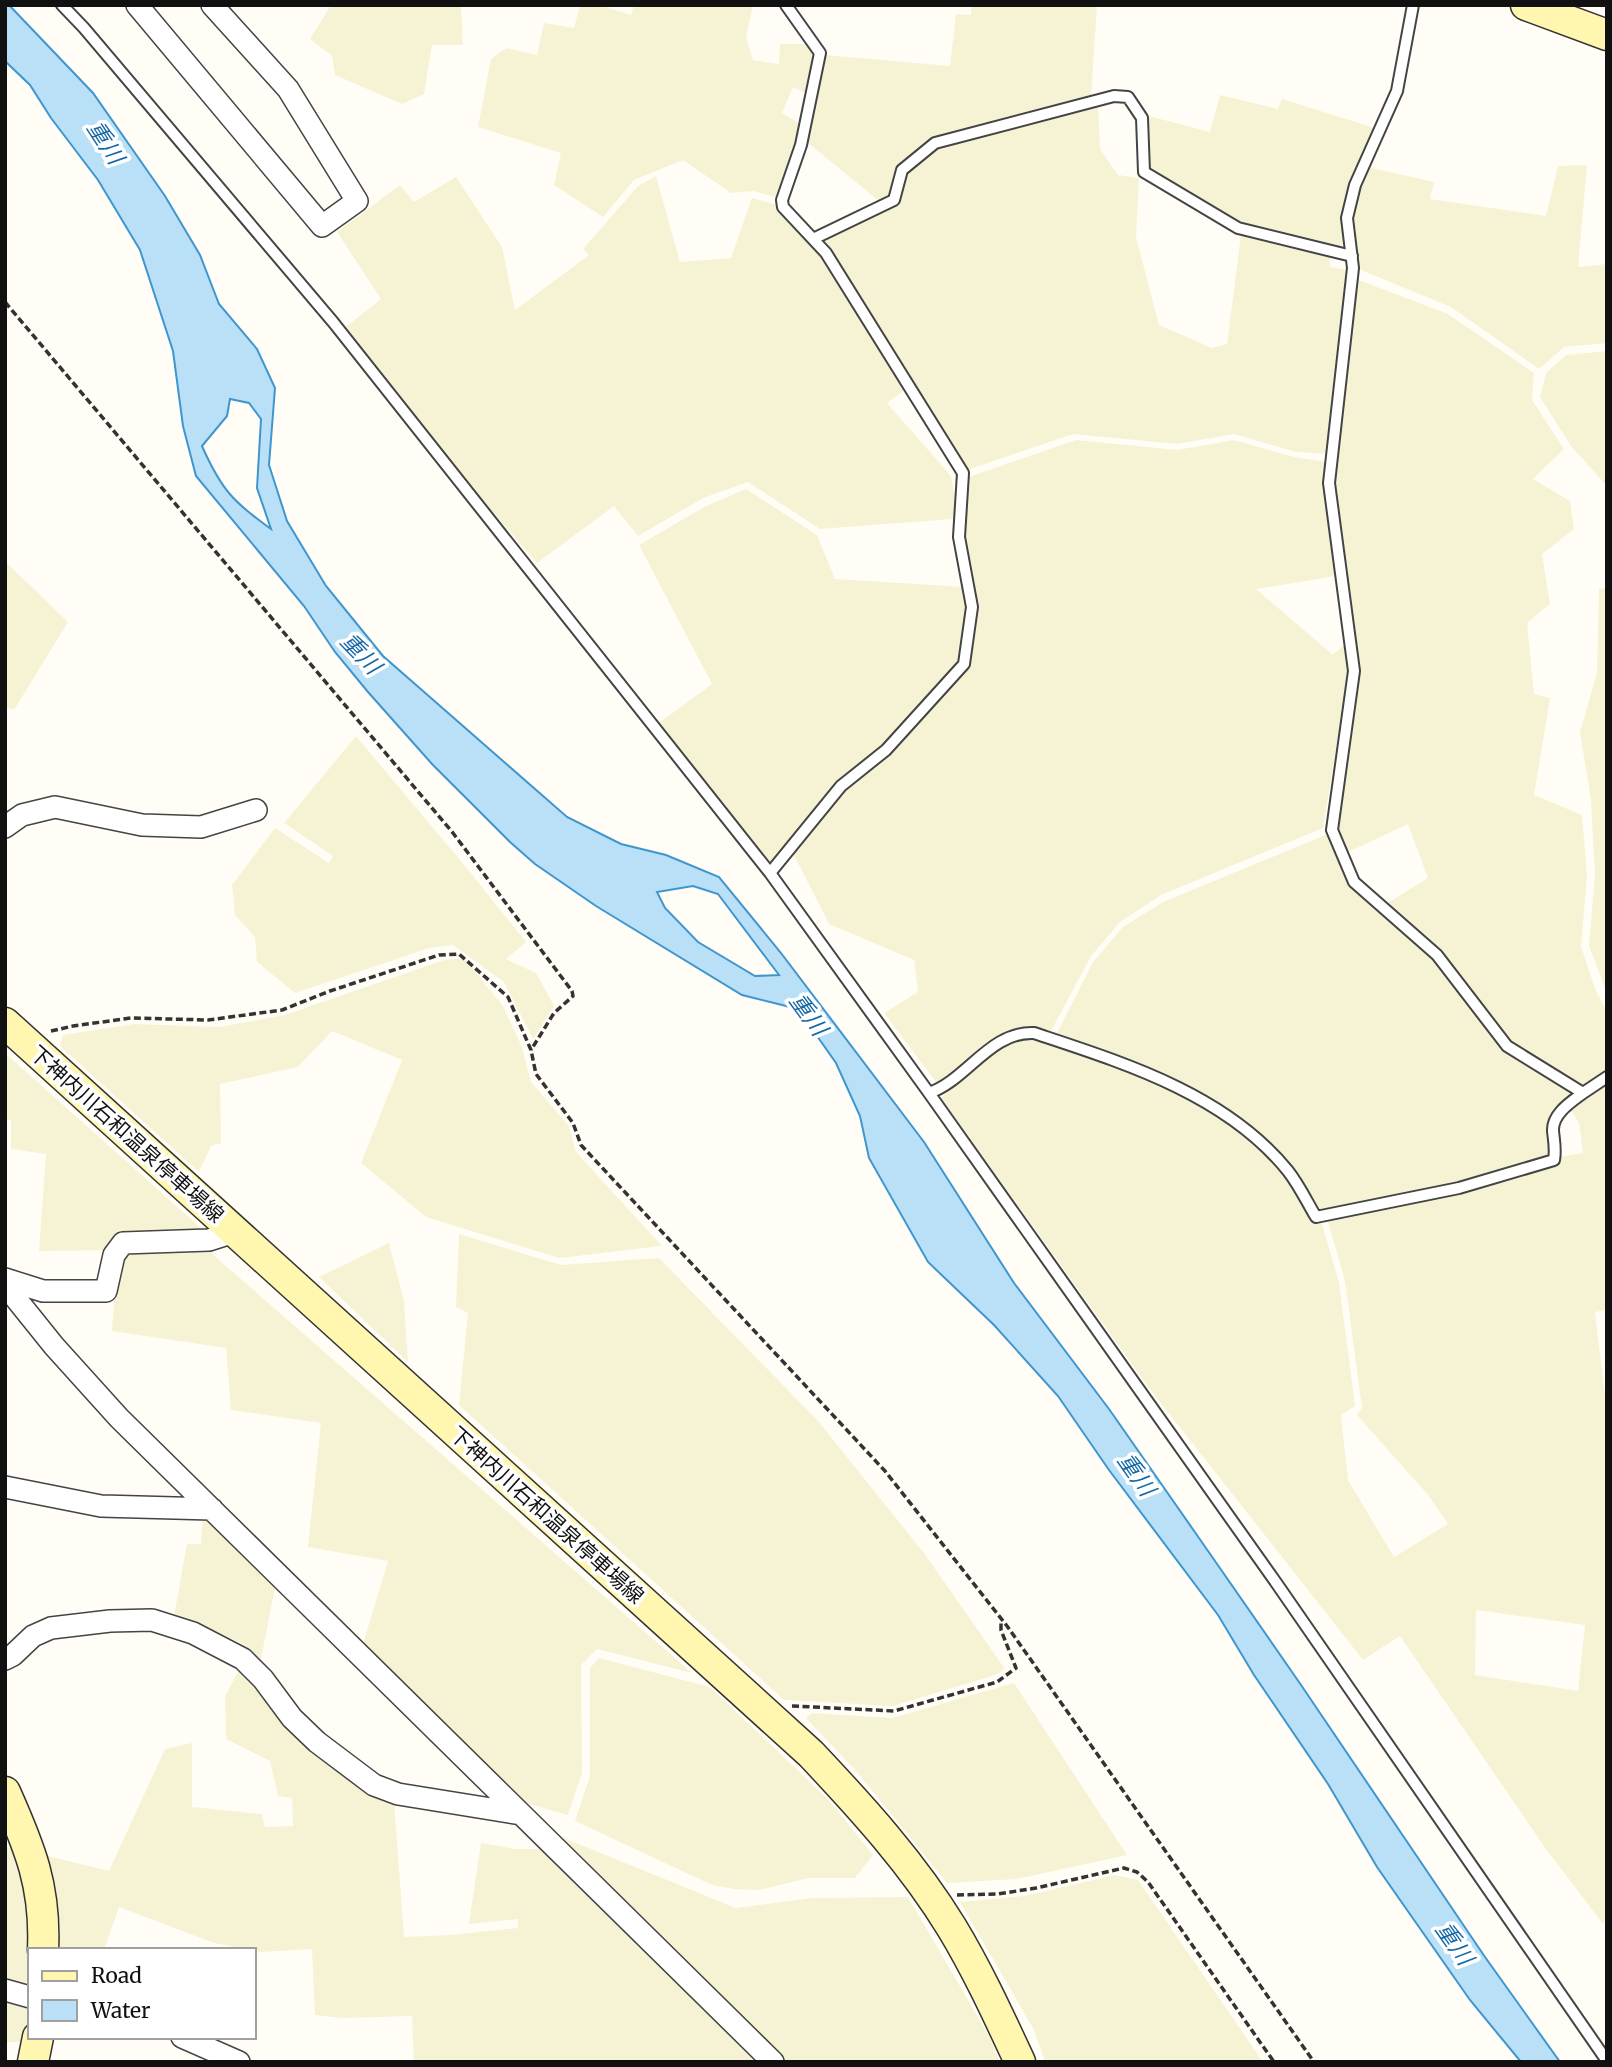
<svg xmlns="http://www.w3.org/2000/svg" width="1612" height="2067" font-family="Merriweather,'Noto Sans JP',serif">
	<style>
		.farmland { fill: #f6f3d4; fill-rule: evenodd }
		.water { fill: #b9e0f7; stroke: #3f96cf; stroke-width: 2; fill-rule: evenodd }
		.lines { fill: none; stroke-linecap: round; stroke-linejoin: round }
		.lane-casing { stroke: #444; stroke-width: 14 }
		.street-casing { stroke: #444; stroke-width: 24 }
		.secondary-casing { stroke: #333; stroke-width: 33 }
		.path { stroke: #333; stroke-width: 3.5; stroke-dasharray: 7 3.5; stroke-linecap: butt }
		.lane { stroke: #fff; stroke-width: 10 }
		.street { stroke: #fff; stroke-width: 21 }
		.secondary { stroke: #fff6b0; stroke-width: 30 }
		.labels { text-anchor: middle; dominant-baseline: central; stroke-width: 7; stroke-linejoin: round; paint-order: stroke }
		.street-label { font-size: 21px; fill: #111; stroke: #fff }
		.water-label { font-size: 23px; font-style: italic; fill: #1768a6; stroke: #fff }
	</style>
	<rect width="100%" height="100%" fill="#fffdf5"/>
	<path class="farmland" d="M331 5H461L463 45H432L424 94 402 104 335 75 332 56 310 39Z
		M580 5H599L631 15 634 5H753L746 37 753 60 779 64 780 44H810L815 55 808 94 793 87 782 113 802 125 778 198 754 191 731 193 683 160 634 180 603 217 554 185 561 153 478 127 491 59 506 48 537 55 544 23 574 28Z
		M971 5H1097L1091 98 936 137 900 163 889 198 880 202 807 142 825 55 950 66 956 14 971 15Z
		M1220 95 1278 109 1282 99 1375 128 1341 248 1243 224 1148 169 1145 115 1210 132Z
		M1098 104 1100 149 1118 175 1139 178 1136 237 1159 325 1212 348 1227 344 1241 234 1330 254V267L1348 270 1327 454 1296 452 1234 434 1177 444 1073 434 967 470 821 241 901 200 906 174 935 148Z
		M1587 165 1578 267 1607 264V343L1564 347 1539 369 1451 307 1361 270 1351 224 1367 167 1434 182 1430 199 1546 216 1558 166Z
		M656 176 680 262 731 258 752 198 777 205 822 256 906 389 887 403 951 476 958 514 952 519 820 529 748 482 703 498 638 536 614 506 537 563 428 437 342 330 381 299 337 232 400 185 414 202 456 177 502 247 515 310 589 255 583 249 638 186Z
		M1356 279 1448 314 1534 373 1532 400 1564 449 1533 479 1570 501 1574 529 1542 554 1550 604 1527 623 1534 694 1550 698 1534 795 1582 815 1587 876 1581 946 1595 989 1607 1012V1069L1584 1087 1514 1046 1438 951 1386 904 1428 878 1408 824 1344 854 1335 829 1359 670 1333 485Z
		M1607 351V486L1571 446 1540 397 1546 373 1566 355Z
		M1076 440 1177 450 1234 440 1294 457 1327 462 1324 483 1336 576 1256 589 1333 655 1347 642 1349 669 1323 828 1161 895 1120 922 1091 956 1051 1031 1041 1028 1017 1030 939 1086 884 1013 918 992 914 960 829 924 792 851 844 788 967 668 977 609 964 532 966 478Z
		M746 489 817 535 835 579 965 587 968 607 960 660 879 750 837 785 770 862 659 723 712 684 639 545 706 506Z
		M5 561 68 622 14 710 5 707Z
		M1607 588V993L1589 946 1595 874 1591 800 1580 732 1597 673 1599 589Z
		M356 736 469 871 526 942 506 959 536 973 554 1006 533 1039 504 982 453 945 429 948 295 993 257 962 255 937 235 915 232 885 275 828 329 863 333 856 284 823Z
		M1328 834 1354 890 1432 958 1508 1053 1571 1093 1548 1122 1550 1148 1549 1157 1461 1183 1317 1211 1294 1169 1244 1121 1174 1080 1057 1033 1093 962 1123 927 1163 902Z
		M464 958 503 1006 522 1047 531 1082 569 1126 576 1152 662 1246 559 1258 426 1217 361 1163 402 1060 332 1031 298 1067 220 1084 221 1143 211 1146 199 1172 60 1046 63 1035 134 1024 220 1027 285 1015 444 960Z
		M1033 1039 1113 1065 1175 1090 1235 1126 1283 1173 1312 1222 1321 1221 1339 1282 1355 1406 1341 1415 1348 1480 1394 1557 1448 1524 1428 1495 1357 1415 1362 1408 1345 1281 1327 1218 1552 1164 1563 1156 1583 1153 1579 1123 1570 1109 1607 1083V1310L1595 1312 1607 1412V1917L1603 1924 1546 1849 1400 1636 1363 1660 1149 1388 941 1098 999 1048 1016 1040ZM1476 1610 1585 1625 1578 1691 1475 1675Z
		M5 1053 202 1229 189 1235 109 1250 39 1251 46 1154 11 1149V1120L5 1119Z
		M459 1234 561 1265 659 1258 818 1421 924 1553 1005 1669 995 1675 893 1706 784 1700 459 1405 468 1313 456 1307Z
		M389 1243 404 1301 408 1362 319 1277Z
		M125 1246H203L692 1673 597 1649 581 1665 582 1773 568 1815 512 1799 362 1647 388 1561 308 1547 321 1423 231 1410 226 1348 112 1331 117 1258Z
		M203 1516H212L276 1582 261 1659 239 1642 174 1616 187 1544H201Z
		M599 1658 710 1687 828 1799 873 1855 855 1878H809L759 1890 734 1889 712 1885 575 1821 590 1776V1668Z
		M242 1665 394 1802 404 1937 451 1935 518 1928V1919L469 1924 481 1843 515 1849H548L765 2062H414L412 2016 343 2018 315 2015 312 1949 261 1952 214 1943 119 1907 104 1950H52L44 1855 109 1871 165 1749 192 1743V1807L262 1814 265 1827 293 1826 292 1798 278 1796 270 1761 226 1739 225 1696Z
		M1014 1683 1127 1855 1017 1879 947 1883 857 1772 806 1718 812 1713 892 1718Z
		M564 1838 736 1908 813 1898 908 1897 989 2036 1000 2062H779L559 1846Z
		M5 1847 22 1849 38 1917 30 1950V1989L5 1981Z
		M1115 1875 1138 1880 1263 2062H1045L1034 2030 960 1902 1024 1896Z
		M5 1997 30 2005 27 2042H5Z"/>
	<path class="water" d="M5 5H9L93 93 165 196 200 255 219 304 257 349 275 388 269 465 287 521 326 586 383 656 567 817 621 844 666 855 719 877 781 953 924 1142 1014 1283 1109 1409 1199 1538 1299 1682 1485 1957 1560 2062H1521L1470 2000 1377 1867 1328 1784 1254 1675 1218 1615 1109 1470 1058 1396 994 1325 928 1262 869 1158 860 1116 836 1063 798 1009 742 995 596 906 535 864 510 842 432 764 368 692 335 652 304 606 196 476 183 426 173 351 140 250 98 180 51 118 30 85 5 61ZM230 399 249 403 261 419 257 488 271 529C233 502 221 489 202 446L227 416ZM693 886 718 894 779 975 755 976 698 942 665 908 657 892Z"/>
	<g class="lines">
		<g class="lane-casing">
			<path id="lane" d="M62 5 84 28 333 322 770 873 929 1093 1277 1584 1607 2061
				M1413 5 1397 91 1355 185 1347 218 1353 268 1329 483 1354 671 1332 830 1354 882 1437 955 1507 1046 1583 1093 1607 1077
				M813 239 894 200 902 170 935 143 1114 96 1128 97 1142 118 1144 172 1238 228 1352 256
				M770 873 841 786 886 750 964 664 972 607 959 537 963 473 826 253 783 207 782 200 801 145 820 53 786 5
				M929 1093C967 1080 990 1031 1034 1033 1124 1063 1226 1094 1288 1171 1299 1185 1307 1202 1316 1217L1459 1188 1554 1160C1556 1150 1554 1141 1553 1131 1552 1114 1571 1102 1583 1093"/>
		</g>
		<g class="street-casing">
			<path id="street" d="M137 5 322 226 357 201 288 89 212 5
				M5 827 22 815 55 807 142 825 201 827 256 810
				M5 1279 43 1291H106L114 1255 123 1243 209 1240 234 1232
				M5 1285 54 1346 119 1418 773 2062
				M5 1487 101 1506 212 1509
				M5 1659 13 1655 33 1636 51 1628 110 1621 152 1620 193 1633 243 1659 263 1679 292 1718 317 1742 374 1785 398 1794 521 1814
				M5 1990 30 1997
				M182 2037 239 2062"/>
		</g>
		<g class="secondary-casing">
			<path id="secondary" d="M1526 5 1607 35
				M5 1023 811 1754C862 1808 913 1864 952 1928 978 1971 999 2017 1020 2062
				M5 1792C30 1848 46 1887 43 1950
				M33 2062 38 2037"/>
		</g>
		<path class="path" d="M5 302 453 833 572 991 573 996 554 1013 531 1050
			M51 1031 73 1026 131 1018 208 1020 282 1010 330 991 439 955 459 954 508 997 531 1050 536 1074 573 1123 581 1145 885 1471 1007 1626 1314 2062
			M792 1706 894 1711 997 1682 1016 1668 1001 1630V1621
			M957 1895 998 1894 1036 1888 1124 1868 1137 1872 1148 1882 1274 2062"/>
		<use href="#lane" class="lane"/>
		<use href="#street" class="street"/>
		<use href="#secondary" class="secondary"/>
	</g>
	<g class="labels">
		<g class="street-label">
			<text transform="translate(127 1134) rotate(42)">下神内川石和温泉停車場線</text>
			<text transform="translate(547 1515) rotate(42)">下神内川石和温泉停車場線</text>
		</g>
		<g class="water-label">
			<text transform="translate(106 142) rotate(57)">重川</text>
			<text transform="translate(361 653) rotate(46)">重川</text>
			<text transform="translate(809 1014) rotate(54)">重川</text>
			<text transform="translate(1137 1474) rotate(55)">重川</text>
			<text transform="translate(1455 1943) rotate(55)">重川</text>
		</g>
	</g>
	<rect width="1612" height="2067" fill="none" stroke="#111111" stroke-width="14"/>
	<rect x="28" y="1948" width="228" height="91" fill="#ffffff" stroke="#a0a0a0" stroke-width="2"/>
	<rect x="42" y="1971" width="35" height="10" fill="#fff6b0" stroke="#a0a0a0" stroke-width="2"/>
	<text x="91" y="1983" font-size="21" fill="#111111">Road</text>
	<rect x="42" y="2000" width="35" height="21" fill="#b9e0f7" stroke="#a0a0a0" stroke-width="2"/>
	<text x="91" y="2018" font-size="21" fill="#111111">Water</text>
</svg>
